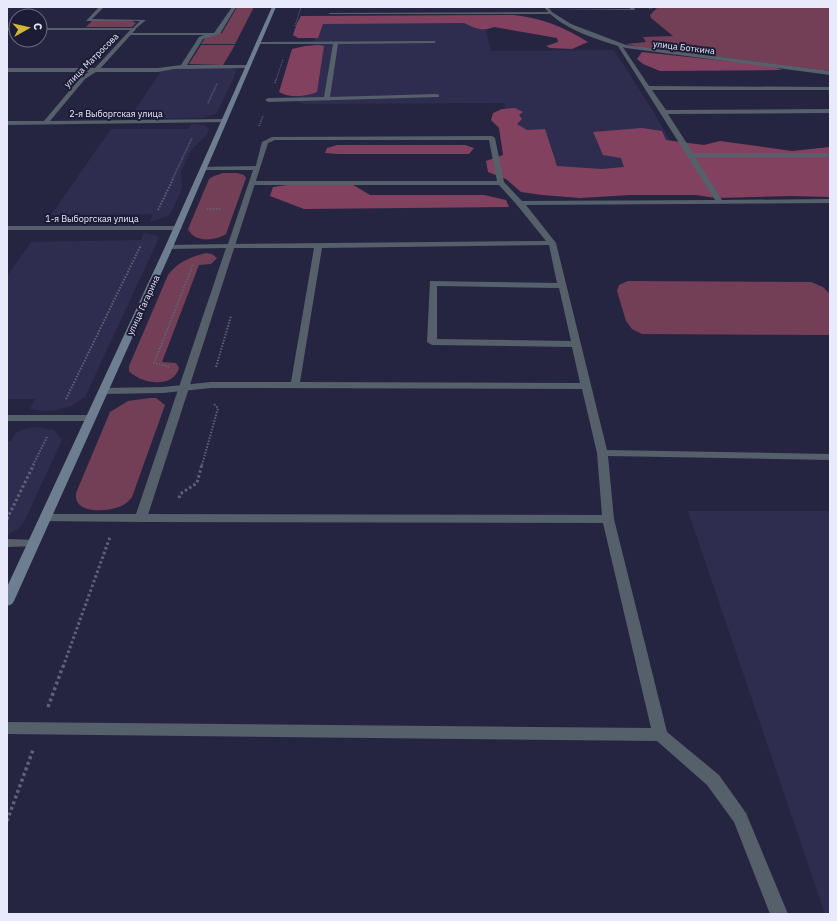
<svg xmlns="http://www.w3.org/2000/svg" width="837" height="921" font-family="'IBM Plex Sans',sans-serif">
	<style>
		.built { fill: #2f2d4f }
		.green { fill: #733f56 }
		.forest { fill: #82425f }
		.lines { fill: none; stroke-linecap: round; stroke-linejoin: round }
		.path-far4 { stroke: #616079; stroke-width: 1; stroke-dasharray: 1 1; stroke-linecap: butt }
		.path-far3 { stroke: #616079; stroke-width: 1.5; stroke-dasharray: 1 1; stroke-linecap: butt }
		.path-far2 { stroke: #616079; stroke-width: 2; stroke-dasharray: 1.5 1.5; stroke-linecap: butt }
		.path-far1 { stroke: #616079; stroke-width: 3; stroke-dasharray: 2.5 2.5; stroke-linecap: butt }
		.path { stroke: #616079; stroke-width: 3.5; stroke-dasharray: 3 3; stroke-linecap: butt }
		.service { fill: #55606b; fill-rule: evenodd }
		.minor { fill: #55606b; fill-rule: evenodd }
		.secondary { fill: #6d7e90; fill-rule: evenodd }
		.labels { text-anchor: middle; dominant-baseline: central; stroke-width: 4; stroke-linejoin: round; paint-order: stroke }
		.far-street-label { font-size: 9px; fill: #e9e9fc; stroke: #1d1c36 }
	</style>
	<rect width="100%" height="100%" fill="#262541"/>
	<path class="built" d="M483 19 491 51 614 50 653 111 697 187 524 188 504 103 304 104 298 102 319 20Z
		M180 67 232 68 237 70 217 113 204 118 129 119 162 70Z
		M191 124 204 125 209 129 207 135 192 149 181 171 182 188 171 213 168 216 150 222 153 214 51 215 111 129H189Z
		M144 233 155 235 159 238 158 240 85 397 71 406 56 410 44 411 30 409 35 399H7V276L31 242 141 240Z
		M37 427 54 430 62 440 24 522 19 528 7 535V441H11L16 433 23 429Z
		M688 511H830V914H825Z"/>
	<path class="green" d="M237 7H254L235 44H201L205 38 222 33Z
		M658 7H830V71L644 48 626 44 646 42 643 37 673 36 651 18 650 15Z
		M92 21H132L136 23 132 27H86Z
		M201 45H235L223 65 189 64Z
		M223 173H237L244 175 246 178 226 234C215 241 194 243 188 229L209 179 214 176Z
		M206 253 212 254 217 258 211 264 199 265 162 362 176 363 179 368C173 389 141 384 129 371V366L168 275C178 262 190 257 206 253Z
		M628 281 811 282 823 287 830 294V335L642 334 632 329 626 321 617 291 619 285Z
		M150 398H156L165 405 132 497C130 499 128 502 125 504 113 512 73 516 76 493L110 412 128 401Z"/>
	<path class="forest" d="M514 15C542 18 564 27 588 42L572 49 550 48 546 46 558 42 557 38 494 27C482 32 475 28 464 23L323 24 318 38H298L293 35 297 23 301 16Z
		M319 45 324 46 317 92C306 97 289 98 279 92L292 49 305 46Z
		M642 52 771 66 782 70 660 71 643 64 637 59Z
		M515 108 523 112 519 115 522 119 517 124 527 130 545 129 557 166 602 169 624 167 621 158 603 155 593 132 642 128 662 131 666 140 704 145 720 141 792 151 830 147V197L791 196 715 198 696 195H631L580 198 542 195 521 192 506 179 488 172 486 161 503 155 499 128 491 120 493 113 502 109Z
		M337 145H465L474 148 469 154H338L325 153 327 148Z
		M350 183 370 195H484L506 200 509 207 304 209 270 196 273 187 294 184Z"/>
	<g class="lines">
		<path class="path-far4" d="M649 9 655 7
			M295 26 301 7
			M276 80 283 59"/>
		<path class="path-far3" d="M275 83 276 79
			M208 103 217 84
			M259 126 263 116
			M172 180 192 138"/>
		<path class="path-far2" d="M207 209H222
			M158 210 173 179
			M169 367 154 363 193 265
			M216 367 231 316
			M66 399 141 245
			M33 465 47 437
			M202 465 218 408 214 404"/>
		<path class="path-far1" d="M179 498 180 494 197 483 202 464
			M7 519 34 464
			M63 667 110 537"/>
		<path class="path" d="M48 707 63 666
			M7 821 33 750"/>
		<path class="service" d="M99 7H104L92 19 146 20 134 30H40V28H133L140 21H86Z
			M232 7H236L220 34 203 39 187 65H248L250 68 174 69 158 72H7V68H158L181 65 199 37 204 35H129L127 34 129 33H214Z
			M630 7H634L635 10 544 9H630Z
			M552 12 550 14H328L330 13Z
			M7 28H16V30H7Z
			M436 41 434 43 338 44 330 97 437 94 439 95V97L268 102 265 100 268 98 324 97 333 44H258L256 42Z
			M616 43H620L649 86 830 87 829 90H652L666 110 830 109V113L668 114 693 153H830V157H695L722 200 830 199V203L526 205 556 243 607 450 830 454V460L608 456 614 519 667 732 719 775 746 813 788 914H770L734 822 707 785 657 741 7 734V722L651 728 603 523 141 522 135 518 141 514 602 515 597 453 582 389 211 388 163 393 103 394 98 391 103 388 163 387 211 382H291L314 248H231L227 246 228 244 546 241 517 205 499 185H252L249 183 252 181H497L489 140H275L268 143 260 168 255 169 262 142 272 137 492 136 495 138 504 182 522 201 715 200ZM549 245 557 283 430 281 427 342 432 345 572 347 580 383 300 382 322 248ZM437 286 559 288 571 341 437 339Z
			M7 539 37 540 39 543 37 546 7 547Z"/>
		<path class="minor" d="M544 7H548L552 12 571 24 626 45 830 71V75L626 48C601 41 560 29 544 7Z
			M132 28 136 29 99 70 85 79 50 121 224 119 227 121 226 122 7 125V121H44L81 77 95 68Z
			M201 167 257 166 260 168 147 518 141 522 41 521 39 518 45 514H136L226 248 169 249 165 247 169 245 228 244 253 170H203L201 169Z
			M7 226H178L182 228 178 230H7Z
			M7 415H90L95 418 90 421H7Z"/>
		<path class="secondary" d="M272 7H276L173 247 14 601 12 604 7 606V587L165 247Z"/>
	</g>
	<g class="labels">
		<g class="far-street-label">
			<text transform="translate(684 47) rotate(7)">улица Боткина</text>
			<text transform="translate(91 60) rotate(-45)">улица Матросова</text>
			<text x="116" y="113">2-я Выборгская улица</text>
			<text x="92" y="218">1-я Выборгская улица</text>
			<text transform="translate(143 305) rotate(-65)">улица Гагарина</text>
		</g>
	</g>
	<rect width="837" height="921" fill="none" stroke="#e9e9fc" stroke-width="16"/>
	<g transform="translate(28 28) rotate(82)"><circle r="19" fill="#1d1c36" stroke="#6f6e85"/>
	<path d="M0-3L7 15L0 10L-7 15Z" fill="#d2b736"/>
	<text y="-6" font-size="11" font-weight="bold" text-anchor="middle" fill="#e9e9fc">С</text>
	</g>
</svg>
